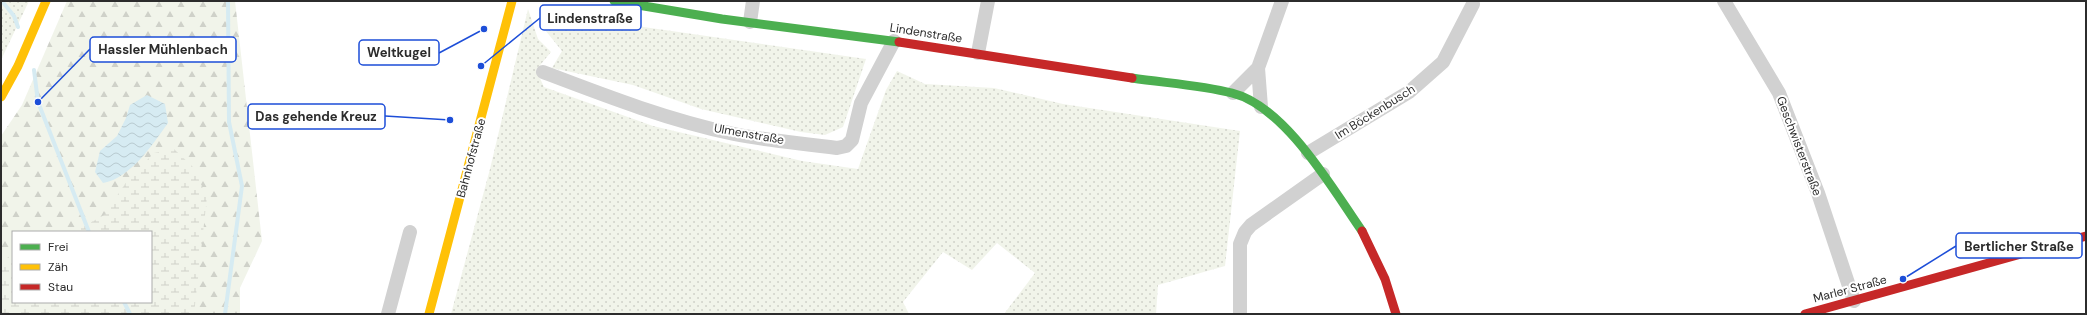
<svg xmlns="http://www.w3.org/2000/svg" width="2087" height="315" font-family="'DM Sans',sans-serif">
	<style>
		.grass { fill: url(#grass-dots) }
		.forest { fill: url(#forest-firs); fill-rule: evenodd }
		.wetland { fill: url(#wetland-marsh) }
		.water { fill: url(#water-waves) }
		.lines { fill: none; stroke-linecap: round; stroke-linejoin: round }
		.stream { stroke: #d6ebf2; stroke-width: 4 }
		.street { stroke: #d1d1d1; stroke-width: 14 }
		.fast { stroke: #4caf50; stroke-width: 9 }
		.slow { stroke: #ffc107; stroke-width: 9 }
		.jam { stroke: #c62828; stroke-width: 9 }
		.labels { text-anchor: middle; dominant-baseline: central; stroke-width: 4; stroke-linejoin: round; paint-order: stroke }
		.street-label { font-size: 12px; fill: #2c2c2c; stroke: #fff }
		.leader { fill: none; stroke: #1d4ed8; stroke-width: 1.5 }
		.callout-dot { fill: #1d4ed8; stroke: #fff; stroke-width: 1.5 }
		.callout { fill: #fff; stroke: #1d4ed8; stroke-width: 1.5 }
		.callout-label { font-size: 13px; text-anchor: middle; font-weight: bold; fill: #2c2c2c }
	</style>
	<defs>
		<pattern id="grass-dots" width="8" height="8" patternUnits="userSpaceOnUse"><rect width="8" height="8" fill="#f1f4ea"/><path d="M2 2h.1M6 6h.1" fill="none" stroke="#cfd1c9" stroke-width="1.8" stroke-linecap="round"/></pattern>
		<pattern id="forest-firs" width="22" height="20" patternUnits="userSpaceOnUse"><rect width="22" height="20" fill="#f1f4ea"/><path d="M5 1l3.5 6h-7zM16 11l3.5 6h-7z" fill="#cfd1c9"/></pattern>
		<pattern id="wetland-marsh" width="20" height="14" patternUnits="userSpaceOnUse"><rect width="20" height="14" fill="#f1f4ea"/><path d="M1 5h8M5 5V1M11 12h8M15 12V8" fill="none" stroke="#cfd1c9"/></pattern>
		<pattern id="water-waves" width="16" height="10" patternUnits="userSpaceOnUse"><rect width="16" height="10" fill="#d6ebf2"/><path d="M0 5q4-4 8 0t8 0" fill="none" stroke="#b8cad0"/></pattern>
	</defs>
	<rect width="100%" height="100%" fill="#fff"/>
	<path class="grass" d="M1 1H29L1 60Z
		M528 9 538 39 551 52 536 70 544 87 653 126 802 161 858 169 886 90 897 71 925 84 994 88 1063 104 1240 131 1225 266 1158 285 1156 314H1004L1035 273 997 243 972 270 943 252 903 302 909 314H451L490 169Z
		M539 12 866 59 843 127 825 135 801 132 701 109 633 85 552 68 562 51 541 25Z"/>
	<path class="forest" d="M67 1H235L262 241 240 288V314H1V136L22 105ZM13 232H151V302H13Z"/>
	<path class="wetland" d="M174 149 193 167 207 197 194 314H1V262L13 254V302H151V232H74L104 215 129 178 154 153Z"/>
	<path class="water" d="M147 95 165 104 168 123C152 145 131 178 103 183L95 172 100 151 117 136 126 118 130 105Z"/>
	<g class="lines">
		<path class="stream" d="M2 1 14 16 18 27
			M34 70 38 102 89 232
			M124 302 130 314
			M225 314 242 186 229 122 228 1"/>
		<path class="street" d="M1724 1 1779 93 1818 193 1854 301
			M750 22 753 1
			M978 53 988 1
			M1258 68 1261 107
			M543 72C606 96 668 120 734 134 768 141 803 143 837 148L846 146 852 140 861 103 894 41
			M1233 93 1258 68 1282 1
			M1308 153 1409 92 1443 62 1473 4
			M388 314 410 232
			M1240 314V244L1245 232 1251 225 1323 174"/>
		<path class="fast" d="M614 1 722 19 899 42
			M1132 78C1165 83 1200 85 1232 93 1285 106 1332 188 1362 231"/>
		<path class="slow" d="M1 97 18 66 46 1
			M429 314 512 1"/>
		<path class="jam" d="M899 42 1132 78
			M1362 231 1385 279 1396 314
			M1805 314 2086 236"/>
	</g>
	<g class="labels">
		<g class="street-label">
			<text transform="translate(926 33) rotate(9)">Lindenstraße</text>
			<text transform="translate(1375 112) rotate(-32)">Im Böckenbusch</text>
			<text transform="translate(749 134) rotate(10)">Ulmenstraße</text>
			<text transform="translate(1799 146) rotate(69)">Geschwisterstraße</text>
			<text transform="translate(471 158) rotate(-75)">Bahnhofstraße</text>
			<text transform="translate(1850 289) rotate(-15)">Marler Straße</text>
		</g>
	</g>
	<path class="leader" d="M481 66L540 18M38 102L90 49M484 29L439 53M450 120L385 116M1903 279L1956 246"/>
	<g class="callout-dot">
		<circle cx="481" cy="66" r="4"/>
		<circle cx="38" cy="102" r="4"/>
		<circle cx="484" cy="29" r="4"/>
		<circle cx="450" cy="120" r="4"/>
		<circle cx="1903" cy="279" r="4"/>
	</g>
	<g class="callout">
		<rect x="540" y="5" width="101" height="25" rx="4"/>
		<rect x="90" y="37" width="146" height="25" rx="4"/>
		<rect x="359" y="40" width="80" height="25" rx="4"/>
		<rect x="248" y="104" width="137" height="25" rx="4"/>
		<rect x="1956" y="233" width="126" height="25" rx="4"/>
	</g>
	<g class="callout-label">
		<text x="590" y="23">Lindenstraße</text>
		<text x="163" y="54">Hassler Mühlenbach</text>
		<text x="399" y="57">Weltkugel</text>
		<text x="316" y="121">Das gehende Kreuz</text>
		<text x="2019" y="251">Bertlicher Straße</text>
	</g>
	<rect width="2087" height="315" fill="none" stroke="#2c2c2c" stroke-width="4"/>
	<rect x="12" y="231" width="140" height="72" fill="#ffffff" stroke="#ababab"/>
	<rect x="20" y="244" width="20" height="6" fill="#4caf50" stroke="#ababab"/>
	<text x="48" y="251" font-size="12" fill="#2c2c2c">Frei</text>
	<rect x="20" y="264" width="20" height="6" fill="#ffc107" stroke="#ababab"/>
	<text x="48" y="271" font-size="12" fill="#2c2c2c">Zäh</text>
	<rect x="20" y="284" width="20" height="6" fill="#c62828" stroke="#ababab"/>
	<text x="48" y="291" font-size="12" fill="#2c2c2c">Stau</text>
</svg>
